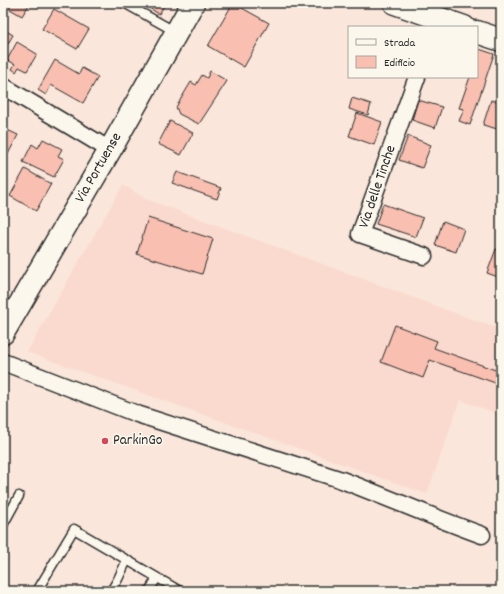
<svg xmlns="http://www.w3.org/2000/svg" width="504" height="594" font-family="Dekko,sans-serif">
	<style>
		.built { fill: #fadace }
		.building { fill: #f9bfb1; stroke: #2b2b2b }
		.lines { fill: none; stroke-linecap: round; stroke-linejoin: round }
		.lane-casing { stroke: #2b2b2b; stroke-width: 11 }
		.street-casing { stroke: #2b2b2b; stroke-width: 19 }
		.secondary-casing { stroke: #2b2b2b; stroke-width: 25 }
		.lane { stroke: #fbf7ec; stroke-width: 8 }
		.street { stroke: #fbf7ec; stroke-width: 16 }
		.secondary { stroke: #fbf7ec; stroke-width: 22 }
		.poi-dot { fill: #d1495b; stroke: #fbf7ec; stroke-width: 1.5 }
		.labels { text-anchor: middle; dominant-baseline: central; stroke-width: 3; stroke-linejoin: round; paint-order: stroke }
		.street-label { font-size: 15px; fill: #2b2b2b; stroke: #fbf7ec }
		.poi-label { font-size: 15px; fill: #2b2b2b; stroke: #fbf7ec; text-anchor: start }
	</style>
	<rect width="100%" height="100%" fill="#fae6da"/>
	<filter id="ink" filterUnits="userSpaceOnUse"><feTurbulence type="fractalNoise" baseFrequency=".025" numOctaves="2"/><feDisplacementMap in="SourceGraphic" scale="8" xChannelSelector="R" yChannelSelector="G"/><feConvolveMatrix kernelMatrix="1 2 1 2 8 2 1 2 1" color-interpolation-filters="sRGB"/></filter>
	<g filter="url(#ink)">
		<path class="built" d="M123 185 146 199 501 330V415L460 400 427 494 27 352Z"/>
		<path class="building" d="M3 3H30L22 16 3 5Z
			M141 3H166L159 14Z
			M233 3 269 23 244 67 208 46Z
			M54 9 89 29 77 49 42 29Z
			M3 29 13 35 3 52Z
			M17 42 37 54 27 71 19 67 16 72 12 69 15 64 7 60Z
			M479 49 494 54 470 125 459 121 464 109 459 108 470 77H477V55Z
			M55 60 79 74 82 68 98 77 83 103 51 85 46 95 38 90Z
			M210 71 227 81 199 124 179 114 176 107 191 82 196 85 202 75 207 78Z
			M352 98 371 104 368 115 349 109Z
			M418 100 442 107 435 128 412 120Z
			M491 100 501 103V130L483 125Z
			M357 113 382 122 374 145 349 136Z
			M170 121 193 133 181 155 158 144Z
			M3 128 18 135 7 156 3 154Z
			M408 136 431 145 422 168 399 160Z
			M43 139 62 149 58 156 64 159 54 177 23 162 32 144 38 148Z
			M25 169 51 184 36 211 10 196Z
			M177 172 221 188 217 199 172 183Z
			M383 204 423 218 416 237 376 224Z
			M148 218 213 239 202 274 137 254Z
			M443 221 464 229 456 252 435 245Z
			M496 249 501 251V278L487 273Z
			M395 325 437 341 434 348 501 372V385L430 360 423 378 381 362Z"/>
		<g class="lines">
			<g class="lane-casing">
				<path id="lane" d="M124 3 176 32
					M3 525 19 496
					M37 591 74 529 180 591
					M111 591 118 579 127 560
					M149 591 157 578"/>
			</g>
			<g class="street-casing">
				<path id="street" d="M417 77 360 234 424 256
					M3 86 110 150
					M3 362 137 414 339 479C387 497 434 518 482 535"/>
			</g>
			<g class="secondary-casing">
				<path id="secondary" d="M395 3 464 27
					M477 32 501 40
					M3 333 110 150 193 3"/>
			</g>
			<use href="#lane" class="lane"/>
			<use href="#street" class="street"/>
			<use href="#secondary" class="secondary"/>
		</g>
	</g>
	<circle class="poi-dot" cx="105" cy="441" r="4"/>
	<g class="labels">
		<g class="street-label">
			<text transform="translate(99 168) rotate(-60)">Via Portuense</text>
			<text transform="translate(378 187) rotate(-71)">Via delle Tinche</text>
		</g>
		<g class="poi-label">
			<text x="113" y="441">ParkinGo</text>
		</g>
	</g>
	<rect width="504" height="594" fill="none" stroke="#fbf7ec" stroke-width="16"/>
	<rect x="8" y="8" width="488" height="578" fill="none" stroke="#2b2b2b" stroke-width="1.5" filter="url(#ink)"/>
	<rect x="348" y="26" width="130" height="52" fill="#fbf7ec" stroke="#a8a59f"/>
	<rect x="356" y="39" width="20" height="6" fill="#fbf7ec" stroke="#a8a59f"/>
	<text x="384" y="46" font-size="12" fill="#2b2b2b">Strada</text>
	<rect x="356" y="56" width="20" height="12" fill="#f9bfb1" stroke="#a8a59f"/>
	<text x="384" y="66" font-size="12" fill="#2b2b2b">Edificio</text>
</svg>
